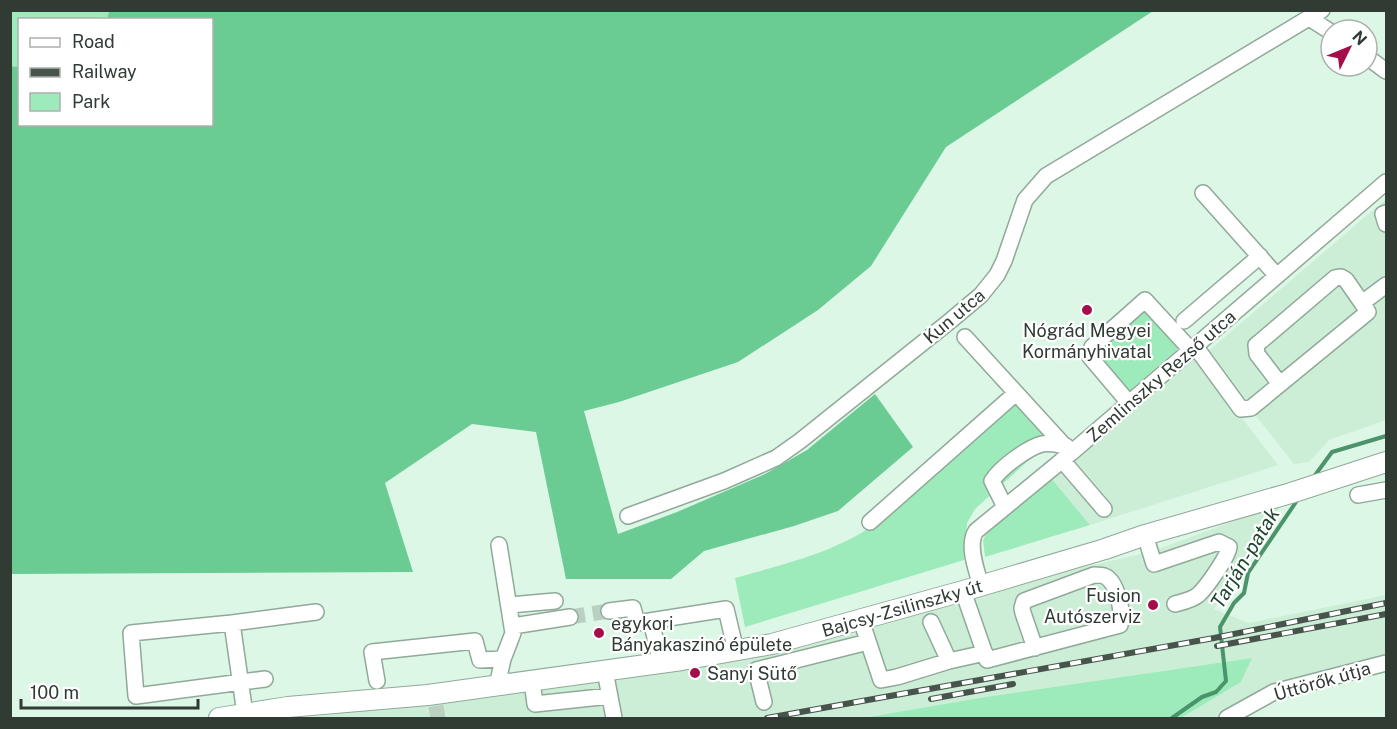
<svg xmlns="http://www.w3.org/2000/svg" width="1397" height="729" font-family="'Public Sans',sans-serif">
	<style>
		.built { fill: #cceed7 }
		.green { fill: #9debbb }
		.forest { fill: #6bcc93 }
		.lines { fill: none; stroke-linecap: round; stroke-linejoin: round }
		.stream { stroke: #4b936b; stroke-width: 4 }
		.minor-tunnel { stroke: #bad1c2; stroke-width: 15; stroke-dasharray: 15 8; stroke-linecap: butt }
		.minor-casing { stroke: #90a999; stroke-width: 18 }
		.major-casing { stroke: #90a999; stroke-width: 22 }
		.minor { stroke: #fff; stroke-width: 15 }
		.major { stroke: #fff; stroke-width: 20 }
		.rail-casing { stroke: #47544c; stroke-width: 6 }
		.rail { stroke: #fff; stroke-width: 4; stroke-dasharray: 11; stroke-linecap: butt }
		.poi-dot { fill: #a40e49; stroke: #fff; stroke-width: 2 }
		.labels { text-anchor: middle; dominant-baseline: central; stroke-width: 4.5; stroke-linejoin: round; paint-order: stroke }
		.street-label { font-size: 18px; fill: #303b34; stroke: #fff }
		.poi-label { font-size: 18px; fill: #303b34; stroke: #fff; text-anchor: start }
		.water-label { font-size: 20px; font-style: italic; fill: #1e462f; stroke: #fff }
	</style>
	<rect width="100%" height="100%" fill="#dcf7e5"/>
	<path class="built" d="M1386 199V420L1329 440 1309 462 1294 464 1206 353Z
		M1195 357 1278 465 1090 525 1050 477Z
		M1283 503 1214 609 1249 623 1386 595V660L1221 718H1181L1241 682 1252 658 979 698 863 718H303L676 671 818 642 855 633 982 590 1150 552Z"/>
	<path class="green" d="M10 11H109L107 19 20 20 19 67 11 66Z
		M1146 309 1180 347 1126 394 1100 364 1105 347Z
		M1015 398 1052 439 975 509 967 523 964 560 745 627 735 578C784 564 834 553 877 523Z
		M1050 477 1090 525 985 557 983 540 988 530Z
		M1252 658 1241 682 1181 718H863L979 698Z"/>
	<path class="forest" d="M109 11V10L1153 11 946 147 871 266 818 310 738 362 619 402 584 411 618 534 677 512 765 474 807 450 875 394 913 447 838 511 794 526 704 551 671 579H566L536 432 472 424 385 483 413 572 11 574V66L19 67 20 124H212V20L107 19Z"/>
	<g class="lines">
		<path class="stream" d="M1313 478 1332 452 1386 436
			M1172 718 1202 697 1216 692 1226 681 1220 627 1234 603 1244 593 1248 573 1298 499"/>
		<path class="minor-tunnel" d="M570 617 609 611
			M436 706 438 718"/>
		<g class="minor-casing">
			<path id="minor" d="M1309 18 1331 32
				M1367 57 1386 71
				M1203 193 1277 276
				M1386 213 1383 214 1386 224
				M1184 321 1260 256
				M965 337 1071 453
				M1195 346 1241 409 1251 408 1368 312 1362 303 1386 285
				M1280 384 1257 354 1256 345 1261 341 1335 278 1341 277 1346 280 1362 303
				M1129 403 1090 357 1092 347 1145 300 1191 350
				M1062 460 1104 509
				M1358 495 1386 490
				M1005 507 992 481C1000 468 1027 448 1042 444 1049 442 1059 445 1066 446
				M628 516 724 481 776 458 800 441 950 321 981 295 997 275 1004 261 1025 200 1046 176 1322 10
				M870 522 1016 393
				M1145 535 1154 564 1219 542 1229 547C1228 557 1206 588 1198 595 1192 600 1182 602 1175 604
				M981 585C976 570 967 544 976 531L1071 453 1386 182
				M963 591 987 660 1120 625C1124 614 1117 580 1104 576 1102 575 1097 575 1094 575L1024 601 1022 608 1023 613 1035 648
				M510 605 555 601
				M609 611 633 608 637 623 726 609 736 651
				M861 620 881 680 897 677 949 661 931 622
				M651 621 661 663
				M232 623 245 714
				M513 626 570 617
				M949 661 985 653
				M605 671 614 718
				M265 679 136 696 131 633 232 623 316 612
				M377 681 372 652 475 641 480 660 503 659
				M532 681 535 704 610 696
				M497 686 503 659 513 633 499 545
				M764 702 756 670 868 642
				M1227 718 1274 692 1386 663"/>
		</g>
		<g class="major-casing">
			<path id="major" d="M219 718 288 707 428 695 682 660 772 644 963 591 1105 549 1145 535 1291 493 1386 462"/>
		</g>
		<use href="#minor" class="minor"/>
		<use href="#major" class="major"/>
		<g class="rail-casing">
			<path id="rail" d="M1217 646 1386 614
				M931 699 1013 684
				M767 718 1214 638 1386 603"/>
		</g>
		<use href="#rail" class="rail"/>
	</g>
	<g class="poi-dot">
		<circle cx="1087" cy="310" r="6"/>
		<circle cx="1153" cy="605" r="6"/>
		<circle cx="599" cy="633" r="6"/>
		<circle cx="695" cy="673" r="6"/>
	</g>
	<g class="labels">
		<g class="street-label">
			<text transform="translate(954 316) rotate(-40)">Kun utca</text>
			<text transform="translate(1161 376) rotate(-41)">Zemlinszky Rezső utca</text>
			<text transform="translate(902 608) rotate(-16)">Bajcsy-Zsilinszky út</text>
			<text transform="translate(1322 681) rotate(-16)">Úttörők útja</text>
		</g>
		<g class="poi-label">
			<text x="1087" y="330" text-anchor="middle">Nógrád Megyei<tspan x="1087" dy="21">Kormányhivatal</tspan></text>
			<text x="1141" y="595" text-anchor="end">Fusion<tspan x="1141" dy="21">Autószerviz</tspan></text>
			<text x="611" y="623">egykori<tspan x="611" dy="21">Bányakaszinó épülete</tspan></text>
			<text x="707" y="673">Sanyi Sütő</text>
		</g>
		<g class="water-label">
			<text transform="translate(1245 558) rotate(-59)">Tarján-patak</text>
		</g>
	</g>
	<rect width="1397" height="729" fill="none" stroke="#303b34" stroke-width="24"/>
	<rect x="18" y="18" width="195" height="108" fill="#ffffff" stroke="#acb1ae" stroke-width="1.5"/>
	<rect x="30" y="38" width="30" height="9" fill="#ffffff" stroke="#acb1ae" stroke-width="1.5"/>
	<text x="72" y="48" font-size="18" fill="#303b34">Road</text>
	<rect x="30" y="68" width="30" height="9" fill="#47544c" stroke="#acb1ae" stroke-width="1.5"/>
	<text x="72" y="78" font-size="18" fill="#303b34">Railway</text>
	<rect x="30" y="93" width="30" height="18" fill="#9debbb" stroke="#acb1ae" stroke-width="1.5"/>
	<text x="72" y="108" font-size="18" fill="#303b34">Park</text>
	<g transform="translate(1349 48) rotate(47)"><circle r="28" fill="#ffffff" stroke="#acb1ae" stroke-width="1.5"/>
	<path d="M0-4.5L10 22L0 15L-10 22Z" fill="#a40e49"/>
	<text y="-9" font-size="16" font-weight="bold" text-anchor="middle" fill="#303b34">N</text>
	</g>
	<path d="M21 699v9h177v-9" fill="none" stroke="#303b34" stroke-width="3"/>
	<text x="30" y="699" font-size="18" fill="#303b34" stroke="#ffffff" stroke-width="4.5" paint-order="stroke">100 m</text>
</svg>
